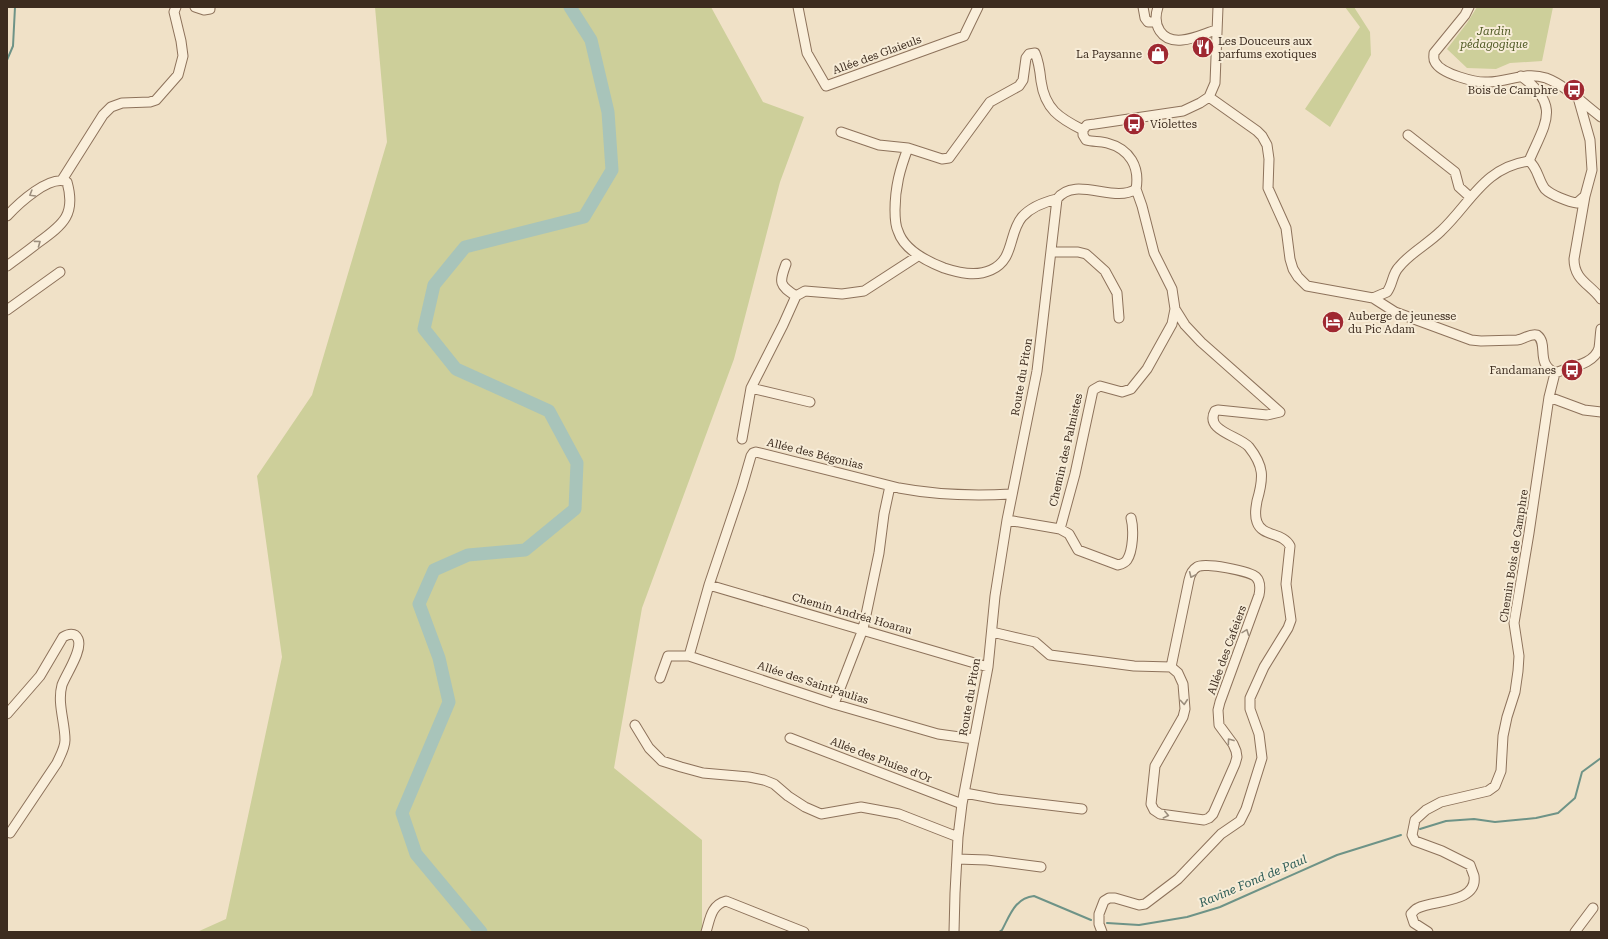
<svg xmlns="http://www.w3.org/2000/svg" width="1608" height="939" font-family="'Roboto Serif',serif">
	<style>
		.green { fill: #cdcf9a }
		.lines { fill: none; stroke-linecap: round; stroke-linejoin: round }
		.stream { stroke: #6e9387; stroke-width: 2 }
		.river { stroke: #a8c4ba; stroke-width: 13 }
		.minor-casing { stroke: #8d725b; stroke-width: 11 }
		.minor { stroke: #faefdb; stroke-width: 9 }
		.oneway { stroke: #9c8e7d }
		.labels { text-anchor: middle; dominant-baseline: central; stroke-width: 4; stroke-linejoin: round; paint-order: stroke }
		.park-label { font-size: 11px; font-style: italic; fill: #505a25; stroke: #f7ecd7 }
		.poi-label { font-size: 11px; fill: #3d2c1f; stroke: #f7ecd7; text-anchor: start }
		.street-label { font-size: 11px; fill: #3d2c1f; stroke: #f7ecd7 }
		.water-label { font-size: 12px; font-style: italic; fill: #2e5d57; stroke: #f7ecd7 }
	</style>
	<rect width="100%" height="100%" fill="#f0e1c7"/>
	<path class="green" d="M375 7H711L763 102 804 117 780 182 734 359 642 608 614 768 702 840V932H197L226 919 282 657 257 476 312 395 387 142Z
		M1345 7H1354L1370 32 1371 55 1330 127 1305 109 1360 27Z
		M1477 7H1553L1542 61 1510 63 1496 69 1467 68 1447 49 1467 23Z"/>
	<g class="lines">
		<path class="stream" d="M7 60 13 46 15 7
			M1420 829 1446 821 1474 819 1495 822 1536 818 1558 813 1575 798 1582 772 1601 758
			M1107 923 1139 925 1187 917 1220 907 1337 855 1401 835
			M999 932 1002 930C1010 915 1015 898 1034 896L1091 920"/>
		<path class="river" d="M481 932 416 854 402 813 449 702 439 658 419 604 434 570 468 555 525 550 575 509 577 463 549 411 456 369 424 329 434 285 465 247 584 217 612 170 608 112 591 40 570 7"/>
		<g class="minor-casing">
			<path id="minor" d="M195 7 204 10 210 9V7
				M798 7 807 53 826 86 964 36 978 7
				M1143 7 1145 18 1148 22H1156
				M1158 7C1152 25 1161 42 1182 40 1194 39 1206 33 1216 30
				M1469 7 1465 15 1434 53C1434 57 1433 59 1435 62 1441 74 1476 83 1488 82 1508 82 1525 71 1546 78 1565 85 1585 105 1601 117
				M1521 76C1562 106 1545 123 1529 161
				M1209 97 1257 131 1262 136 1267 145 1269 159 1268 188 1286 228 1290 259 1293 269 1298 277 1307 286 1373 298
				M1579 101 1590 140 1592 170 1585 196 1574 259C1574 280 1590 284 1601 299
				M841 132 879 145 908 148 942 159 949 158 990 102 1019 86 1023 80 1026 58 1029 54 1035 53C1039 62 1040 71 1041 81 1045 109 1059 118 1083 130
				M1408 135 1455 172 1459 187 1470 197
				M908 148C900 169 895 187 895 210 895 216 895 225 898 231 904 250 926 261 944 268 959 273 976 277 991 270 1015 259 1008 234 1022 217 1031 207 1044 202 1057 199
				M62 180 103 115 111 107 122 103 150 102 156 100 178 75 183 56 181 41 174 12 176 7
				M7 216C18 204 50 174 67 182 76 214 64 224 39 242 29 250 18 258 7 266
				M1051 252H1078L1086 254 1105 271 1117 293 1119 318
				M786 264C779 283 779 285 796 296
				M7 310 60 272
				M1555 373C1535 363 1549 344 1537 335 1530 333 1525 339 1517 340L1481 341 1471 340 1395 312 1373 298 1387 292C1393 284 1392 274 1399 267 1410 253 1428 244 1441 231 1470 204 1484 167 1529 161 1538 168 1538 180 1545 189 1551 195 1569 202 1577 203L1585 196
				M1555 373C1569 367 1594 365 1599 348 1600 342 1600 335 1601 329
				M751 388 810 402
				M1549 397 1584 410 1601 412
				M742 439 751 388 783 325 796 296 805 291 842 294 864 291 918 256
				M1007 520 1060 529 1069 534 1078 550 1118 565C1122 564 1125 563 1127 560 1133 551 1134 529 1131 518
				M1060 529 1075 474 1093 390 1100 386 1122 392 1131 389 1147 369 1172 324 1175 309 1172 289 1154 253 1142 206 1136 189
				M709 585 988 667
				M992 632 1035 642 1050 655 1134 666 1171 667 1178 673 1183 684 1185 709 1183 717 1155 766 1151 804 1154 810 1160 814 1204 820 1209 818 1213 814 1235 764 1237 757 1236 751 1233 744 1219 725 1218 710 1220 702 1259 595C1260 590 1261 582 1256 577 1250 571 1204 562 1197 567 1192 570 1190 575 1189 580L1171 667
				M689 656 709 585 742 487 751 456 753 453 756 452 899 488C936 495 974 496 1011 494
				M660 678 668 656H689L834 704 938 734 974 739
				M834 704 863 629 879 553 884 514 890 486
				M7 714 40 676 63 637C68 634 75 632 78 639 83 650 66 674 62 685 57 703 65 722 65 740 65 748 60 756 57 763L10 833
				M635 725 649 748 662 761 681 767 703 773 749 777 764 780 774 784 788 796 805 807 821 814 861 807 899 814 958 837
				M790 738 962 804
				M965 793 997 799 1082 809
				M957 859 987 860 1041 867
				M706 932C710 919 711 905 726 901L804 932
				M954 932 955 893 958 837 962 804 988 667 995 596 1007 520 1037 371 1057 199C1075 175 1114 204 1136 189 1140 167 1130 149 1107 143 1100 141 1093 142 1086 140L1083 135V130L1087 125 1095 124 1183 111 1200 103 1209 97 1215 83 1218 7
				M1102 932 1099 924V914L1104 901 1109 898H1115L1139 905 1145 904 1178 879 1221 834 1240 821 1246 809 1262 758 1259 734 1250 709V698L1264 667 1288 628 1291 620 1286 584 1290 546C1283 532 1262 537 1257 522 1254 514 1256 508 1257 501 1264 477 1264 466 1249 447 1240 436 1204 431 1215 411L1218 410 1267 415 1280 412 1201 342 1185 325 1175 309
				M1428 932 1414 923 1411 914C1413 912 1415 909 1418 908 1434 900 1478 903 1474 876 1473 873 1471 868 1470 865L1442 851 1415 841 1412 835 1415 820 1426 810 1441 802 1488 791 1495 786 1501 771 1503 736 1507 717 1515 692 1518 671 1519 656 1514 623 1529 533 1549 397 1555 373
				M1575 932 1593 908"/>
		</g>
		<use href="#minor" class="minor"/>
	</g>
	<defs><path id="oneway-chevron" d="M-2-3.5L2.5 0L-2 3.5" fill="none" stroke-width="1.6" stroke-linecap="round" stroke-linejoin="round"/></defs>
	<g class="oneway">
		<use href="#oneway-chevron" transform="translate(32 194) rotate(149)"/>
		<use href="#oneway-chevron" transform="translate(38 243) rotate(-36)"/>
		<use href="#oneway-chevron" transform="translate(1192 575) rotate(114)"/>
		<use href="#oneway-chevron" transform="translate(1246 632) rotate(-69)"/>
		<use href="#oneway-chevron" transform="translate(1184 702) rotate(85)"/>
		<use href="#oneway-chevron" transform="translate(1230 741) rotate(-126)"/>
		<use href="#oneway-chevron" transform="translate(1166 815) rotate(13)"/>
	</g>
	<defs>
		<g id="restaurant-disc" transform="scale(1.15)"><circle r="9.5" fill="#9f2831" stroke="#f7ecd7"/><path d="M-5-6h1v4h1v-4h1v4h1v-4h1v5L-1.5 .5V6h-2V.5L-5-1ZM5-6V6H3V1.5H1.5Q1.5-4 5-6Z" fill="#fff"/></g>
		<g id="shop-disc" transform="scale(1.15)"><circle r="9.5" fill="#9f2831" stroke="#f7ecd7"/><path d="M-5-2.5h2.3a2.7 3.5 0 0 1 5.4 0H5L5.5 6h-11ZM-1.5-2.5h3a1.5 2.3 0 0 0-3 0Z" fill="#fff"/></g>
		<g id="bus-disc" transform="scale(1.15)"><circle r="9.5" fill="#9f2831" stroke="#f7ecd7"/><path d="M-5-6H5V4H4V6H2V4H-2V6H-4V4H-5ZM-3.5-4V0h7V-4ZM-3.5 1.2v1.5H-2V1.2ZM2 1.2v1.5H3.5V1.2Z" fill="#fff"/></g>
		<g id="hotel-disc" transform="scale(1.15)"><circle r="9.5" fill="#9f2831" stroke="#f7ecd7"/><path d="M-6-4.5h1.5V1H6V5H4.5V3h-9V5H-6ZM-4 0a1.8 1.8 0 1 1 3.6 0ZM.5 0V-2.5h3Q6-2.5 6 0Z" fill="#fff"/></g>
	</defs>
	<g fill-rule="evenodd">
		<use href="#restaurant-disc" x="1203" y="47"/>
		<use href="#shop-disc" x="1158" y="54"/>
		<use href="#bus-disc" x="1574" y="90"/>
		<use href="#bus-disc" x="1134" y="124"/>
		<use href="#hotel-disc" x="1333" y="322"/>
		<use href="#bus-disc" x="1572" y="370"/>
	</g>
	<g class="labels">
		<g class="park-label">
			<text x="1494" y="31">Jardin<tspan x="1494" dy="13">pédagogique</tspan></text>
		</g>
		<g class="poi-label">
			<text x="1218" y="41">Les Douceurs aux<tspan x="1218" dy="13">parfums exotiques</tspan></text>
			<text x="1142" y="54" text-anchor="end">La Paysanne</text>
			<text x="1558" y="90" text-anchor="end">Bois de Camphre</text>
			<text x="1150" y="124">Violettes</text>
			<text x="1348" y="316">Auberge de jeunesse<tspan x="1348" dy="13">du Pic Adam</tspan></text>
			<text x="1556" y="370" text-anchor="end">Fandamanes</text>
		</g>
		<g class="street-label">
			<text transform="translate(877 55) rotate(-20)">Allée des Glaieuls</text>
			<text transform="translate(1022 377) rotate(-80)">Route du Piton</text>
			<text transform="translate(1066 450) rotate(-77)">Chemin des Palmistes</text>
			<text transform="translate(815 454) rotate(14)">Allée des Bégonias</text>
			<text transform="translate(1514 556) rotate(-81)">Chemin Bois de Camphre</text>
			<text transform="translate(852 614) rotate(16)">Chemin Andréa Hoarau</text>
			<text transform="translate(1227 650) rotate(-70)">Allée des Cafeiers</text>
			<text transform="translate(813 683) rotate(18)">Allée des SaintPaulias</text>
			<text transform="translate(970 697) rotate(-80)">Route du Piton</text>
			<text transform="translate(881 760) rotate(21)">Allée des Pluies d'Or</text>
		</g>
		<g class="water-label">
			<text transform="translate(1253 881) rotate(-23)">Ravine Fond de Paul</text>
		</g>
	</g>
	<rect width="1608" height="939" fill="none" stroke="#3d2c1f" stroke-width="16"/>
</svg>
